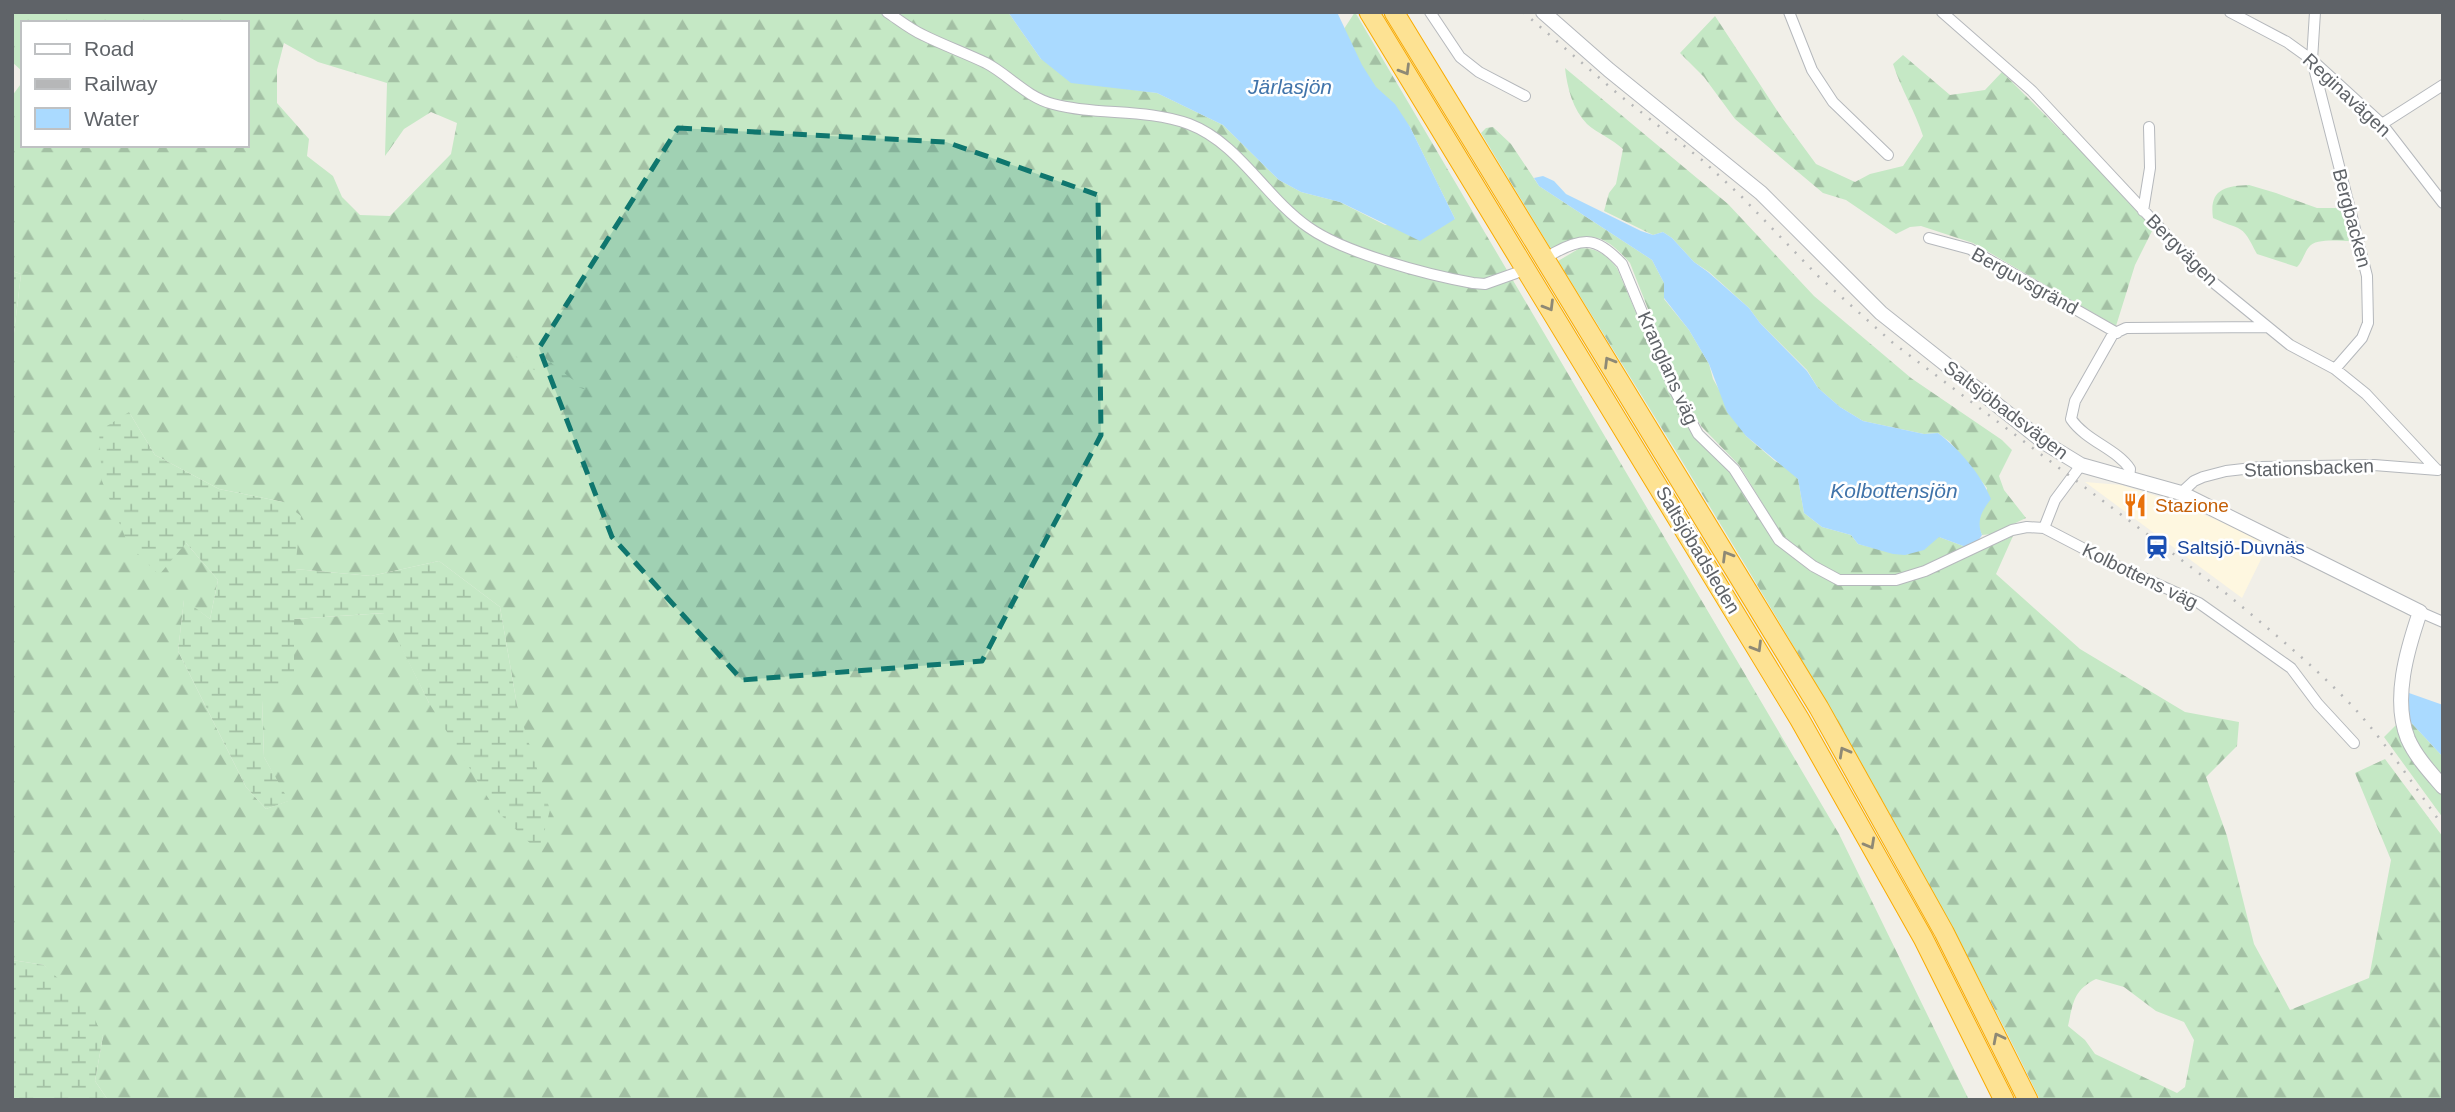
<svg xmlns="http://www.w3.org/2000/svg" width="2455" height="1112" font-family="Arial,sans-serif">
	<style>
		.commercial { fill: #fef7e0 }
		.forest { fill: url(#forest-firs); fill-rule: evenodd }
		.wetland { fill: url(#wetland-marsh) }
		.water { fill: #aadaff }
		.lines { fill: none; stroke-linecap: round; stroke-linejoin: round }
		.minor-casing { stroke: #b5b8bc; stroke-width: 12 }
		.tertiary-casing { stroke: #b5b8bc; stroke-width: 16 }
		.motorway-casing { stroke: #f9ab00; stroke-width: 21 }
		.minor { stroke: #fff; stroke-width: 10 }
		.tertiary { stroke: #fff; stroke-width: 14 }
		.motorway { stroke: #fde293; stroke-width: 19 }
		.rail { stroke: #b6b7b8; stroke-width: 2.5; stroke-dasharray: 2 9; stroke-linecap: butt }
		.oneway { stroke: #8e8975 }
		.marked { fill: #0f766e; fill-opacity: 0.2; stroke: #0f766e; stroke-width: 5; stroke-dasharray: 14 9; stroke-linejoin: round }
		.labels { text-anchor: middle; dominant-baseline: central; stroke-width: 5; stroke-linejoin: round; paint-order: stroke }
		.street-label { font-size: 19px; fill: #5f6368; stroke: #fff }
		.food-label { font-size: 19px; fill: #c56008; stroke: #fff; text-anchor: start }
		.transit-label { font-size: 19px; fill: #164399; stroke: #fff; text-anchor: start }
		.water-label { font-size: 21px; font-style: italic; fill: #4174aa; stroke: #fff }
	</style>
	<defs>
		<pattern id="forest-firs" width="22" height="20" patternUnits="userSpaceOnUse" patternTransform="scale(1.75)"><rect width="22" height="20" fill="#c5e8c5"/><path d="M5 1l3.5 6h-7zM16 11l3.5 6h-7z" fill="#a3c0a4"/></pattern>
		<pattern id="wetland-marsh" width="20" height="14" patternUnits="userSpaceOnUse" patternTransform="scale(1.75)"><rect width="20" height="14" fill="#c5e8c5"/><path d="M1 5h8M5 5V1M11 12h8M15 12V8" fill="none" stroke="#a3c0a4"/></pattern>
	</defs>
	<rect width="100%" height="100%" fill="#f1efe8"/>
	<path class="commercial" d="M2085 482 2121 485 2173 501 2269 543 2242 598Z"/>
	<path class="forest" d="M12 12H1008L1041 59 1127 89 1157 93 1223 125 1279 180 1301 192 1340 202 1385 225 1455 219 1410 127 1352 68 1342 32 1355 12 1839 834 1969 1100H108L95 1081 103 1036 44 965 12 960V350L21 274 12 271V96L23 81V145H247V23H23V72L12 62ZM284 43 318 62 387 83 385 156 404 129 431 112 457 123 451 154 390 216 360 215 342 197 333 176 307 156 309 139 277 103V70ZM129 412 155 455 219 489 283 502 295 569 371 576 439 561 500 607 517 705 429 703 385 613 294 619 293 676 262 700 264 757 288 801 266 809 246 787 178 651 184 600 210 619 218 580 186 543Z
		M1715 16 1780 115 1816 164 1855 182 1870 174 1903 166 1923 136C1915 111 1901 89 1893 64L1903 55 1950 95 1985 90 2002 72 2080 150 2153 229 2135 265 2116 326 1973 243 1921 226 1910 227 1896 234 1846 200 1823 193 1735 119 1704 77 1680 53Z
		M1565 68 1728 204 1814 296 1911 378 2002 440 2012 450 1999 476 2004 490 2026 518 1992 534 1982 535 1978 525 1987 488 1950 442 1938 433 1924 434 1863 421 1840 407 1818 388 1807 370 1760 323 1749 308 1709 272 1694 262 1672 238 1663 232 1653 235 1604 211 1609 193 1616 184 1623 149C1611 138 1597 133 1587 124 1573 110 1567 87 1565 68Z
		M1493 127 1511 144 1539 186 1652 260 1664 283V299L1689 330 1709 364 1713 379 1739 425 1746 436 1775 461 1789 469 1798 479 1804 513 1822 527 1851 535 1858 544 1893 553 1939 537 1966 547 1924 568 1898 575H1839L1814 563 1783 537 1739 465 1701 426 1679 388 1630 263C1603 232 1587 230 1551 249L1481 133 1486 128Z
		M2249 185 2276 193 2317 208H2339L2347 222 2349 241C2339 241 2315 238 2309 247 2304 253 2303 261 2297 267L2257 254C2241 222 2243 232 2213 218 2209 190 2224 186 2249 185Z
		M1580 248C1598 248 1606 255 1617 268L1669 390 1730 470 1776 544 1810 571 1835 582 1865 586 1896 584 1926 575 2013 536 1996 574 2080 649 2185 712 2239 722 2237 746 2206 777 2227 836 2254 944 2290 1010 2369 978 2391 860 2355 773 2385 759 2443 837V1100H2040C2000 1017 1957 936 1913 856 1802 653 1680 457 1558 261ZM2096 979 2124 987 2156 1011 2184 1022 2194 1040 2185 1087 2177 1093 2095 1054 2085 1040 2068 1026C2073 1004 2073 990 2096 979Z
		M2405 716 2443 757V781L2424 758Z
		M2398 723 2414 761 2443 797V818L2384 737Z"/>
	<path class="wetland" d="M12 271 21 274 12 350Z
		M515 356 545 358 586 390 532 369Z
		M129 412 155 455 219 489 283 502 301 516 295 569 371 576 439 561 500 607 517 705 550 810 539 852 495 809 429 703 384 613 294 619V676L262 701 264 757 289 801 266 809 246 787 178 651 184 599 210 619 218 580 186 543 159 575 128 544 102 481 99 431Z
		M12 960 44 965 89 1008 103 1036 95 1081 108 1100H12Z"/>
	<path class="water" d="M1008 12H1337L1362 65 1376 87 1395 104 1410 127 1455 219 1420 241 1340 202 1301 192 1279 180 1223 125 1157 93 1071 83 1041 59Z
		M1543 176 1554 181 1566 194 1641 231 1653 235 1663 232 1672 238 1694 262 1708 272 1749 308 1760 323 1807 371 1818 388 1840 407 1863 421 1924 434 1938 433C1959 449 1981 474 1991 499 1982 511 1976 520 1982 535L1978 541 1966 547 1939 537 1924 550 1905 555 1893 554 1858 544 1851 535 1822 527 1804 513 1798 479 1746 436 1727 412 1709 364 1689 330 1664 298V283L1652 260 1539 186 1534 178Z
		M2409 693 2443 705V757L2405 716Z"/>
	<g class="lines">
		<g class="minor-casing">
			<path id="minor" d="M887 12C899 20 910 29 923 35 943 45 965 53 986 63 1009 75 1026 97 1053 104 1097 116 1145 108 1189 124 1239 143 1265 197 1308 227 1344 253 1428 275 1473 283L1485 284 1516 273
				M1430 12 1460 57 1479 72 1525 96
				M1789 12 1812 70 1833 102 1888 155
				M1942 12 2032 91 2203 274 2290 345 2335 369 2366 394 2437 470
				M2230 12 2287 42 2312 60 2382 124 2443 203
				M2315 12 2312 60 2367 276 2368 323 2362 338 2335 369
				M2382 124 2443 85
				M2143 211 2150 168 2149 127
				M1929 238 1970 249 2117 333
				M1554 253C1585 236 1598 238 1622 264L1674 389 1698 434 1734 469 1779 540 1813 566 1839 580H1896L1925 571 2012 530 2027 527 2044 528 2055 500 2081 465
				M2129 478 2130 469C2117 449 2086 441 2071 419L2075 401 2113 334 2126 328 2267 327
				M2181 493 2194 481 2203 477 2226 471 2261 467 2374 465 2438 470
				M2044 528 2117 566 2199 603 2291 668 2318 704 2354 743
				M2420 612 2443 622"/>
		</g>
		<g class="tertiary-casing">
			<path id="tertiary" d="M1543 12 1609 70 1761 193 1881 313 2045 443 2081 465 2181 493 2420 612C2407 650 2392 700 2408 739 2416 757 2430 772 2443 787"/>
		</g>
		<g class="motorway-casing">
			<path id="motorway" d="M1369 12 1800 720 1923 938 2004 1100
				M1394 12 1819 708 1944 932 2028 1100"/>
		</g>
		<use href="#minor" class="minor"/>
		<use href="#tertiary" class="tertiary"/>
		<use href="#motorway" class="motorway"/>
		<path class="rail" d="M1523 12 1618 94 1702 160 1741 196 1818 276 1893 343 2228 595C2271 631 2317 668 2356 710 2388 746 2415 787 2443 826"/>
	</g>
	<defs><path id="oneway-chevron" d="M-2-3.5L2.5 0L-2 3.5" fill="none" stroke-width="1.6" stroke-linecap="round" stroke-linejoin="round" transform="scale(1.75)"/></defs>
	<g class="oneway">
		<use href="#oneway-chevron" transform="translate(1405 70) rotate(59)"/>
		<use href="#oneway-chevron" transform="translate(1549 306) rotate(59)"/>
		<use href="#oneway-chevron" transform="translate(1609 362) rotate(-121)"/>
		<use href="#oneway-chevron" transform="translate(1727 556) rotate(-121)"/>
		<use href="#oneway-chevron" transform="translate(1757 647) rotate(59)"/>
		<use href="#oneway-chevron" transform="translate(1844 752) rotate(-119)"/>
		<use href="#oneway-chevron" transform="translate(1870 844) rotate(61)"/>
		<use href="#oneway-chevron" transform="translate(1998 1038) rotate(-117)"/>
	</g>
	<path class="marked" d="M678 128 946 142 1098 195 1101 435 982 661 742 680 612 537 539 348Z"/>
	<defs>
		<g id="restaurant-bare" transform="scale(1.89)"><path d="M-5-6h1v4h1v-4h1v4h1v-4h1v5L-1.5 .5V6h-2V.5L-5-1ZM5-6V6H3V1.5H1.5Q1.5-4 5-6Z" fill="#e8710a" stroke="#fff" stroke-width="2.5" paint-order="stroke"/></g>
		<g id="station-bare" transform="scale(1.89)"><path d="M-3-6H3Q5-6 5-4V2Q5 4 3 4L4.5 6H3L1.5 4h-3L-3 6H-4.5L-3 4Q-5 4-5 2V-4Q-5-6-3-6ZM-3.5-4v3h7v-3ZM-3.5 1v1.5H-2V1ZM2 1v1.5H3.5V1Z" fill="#1a4fb4" stroke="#fff" stroke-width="2.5" paint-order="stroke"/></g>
	</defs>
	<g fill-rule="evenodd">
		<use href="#restaurant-bare" x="2135" y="505"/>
		<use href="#station-bare" x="2157" y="547"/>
	</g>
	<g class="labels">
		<g class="street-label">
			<text transform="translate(2347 95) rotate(43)">Reginavägen</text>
			<text transform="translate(2352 218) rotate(75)">Bergbacken</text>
			<text transform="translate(2182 250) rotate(45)">Bergvägen</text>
			<text transform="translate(2025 281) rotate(29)">Berguvsgränd</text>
			<text transform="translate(1668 368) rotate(66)">Kranglans väg</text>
			<text transform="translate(2006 410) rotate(37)">Saltsjöbadsvägen</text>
			<text transform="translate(2309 468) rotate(-2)">Stationsbacken</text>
			<text transform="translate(1698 550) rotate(59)">Saltsjöbadsleden</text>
			<text transform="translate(2140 576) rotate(26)">Kolbottens väg</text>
		</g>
		<g class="food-label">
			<text x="2155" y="505">Stazione</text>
		</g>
		<g class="transit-label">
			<text x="2177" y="547">Saltsjö-Duvnäs</text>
		</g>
		<g class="water-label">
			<text x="1290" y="86">Järlasjön</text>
			<text x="1894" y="490">Kolbottensjön</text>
		</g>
	</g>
	<rect width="2455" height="1112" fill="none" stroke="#5f6368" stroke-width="28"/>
	<rect x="21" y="21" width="228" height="126" fill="#ffffff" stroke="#bfc1c3" stroke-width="2"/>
	<rect x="35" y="44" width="35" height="10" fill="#ffffff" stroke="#bfc1c3" stroke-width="2"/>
	<text x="84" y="56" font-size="21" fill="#5f6368">Road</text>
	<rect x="35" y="79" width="35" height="10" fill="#b6b7b8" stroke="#bfc1c3" stroke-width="2"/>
	<text x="84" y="91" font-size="21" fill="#5f6368">Railway</text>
	<rect x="35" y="108" width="35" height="21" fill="#aadaff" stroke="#bfc1c3" stroke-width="2"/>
	<text x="84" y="126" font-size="21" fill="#5f6368">Water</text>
</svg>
